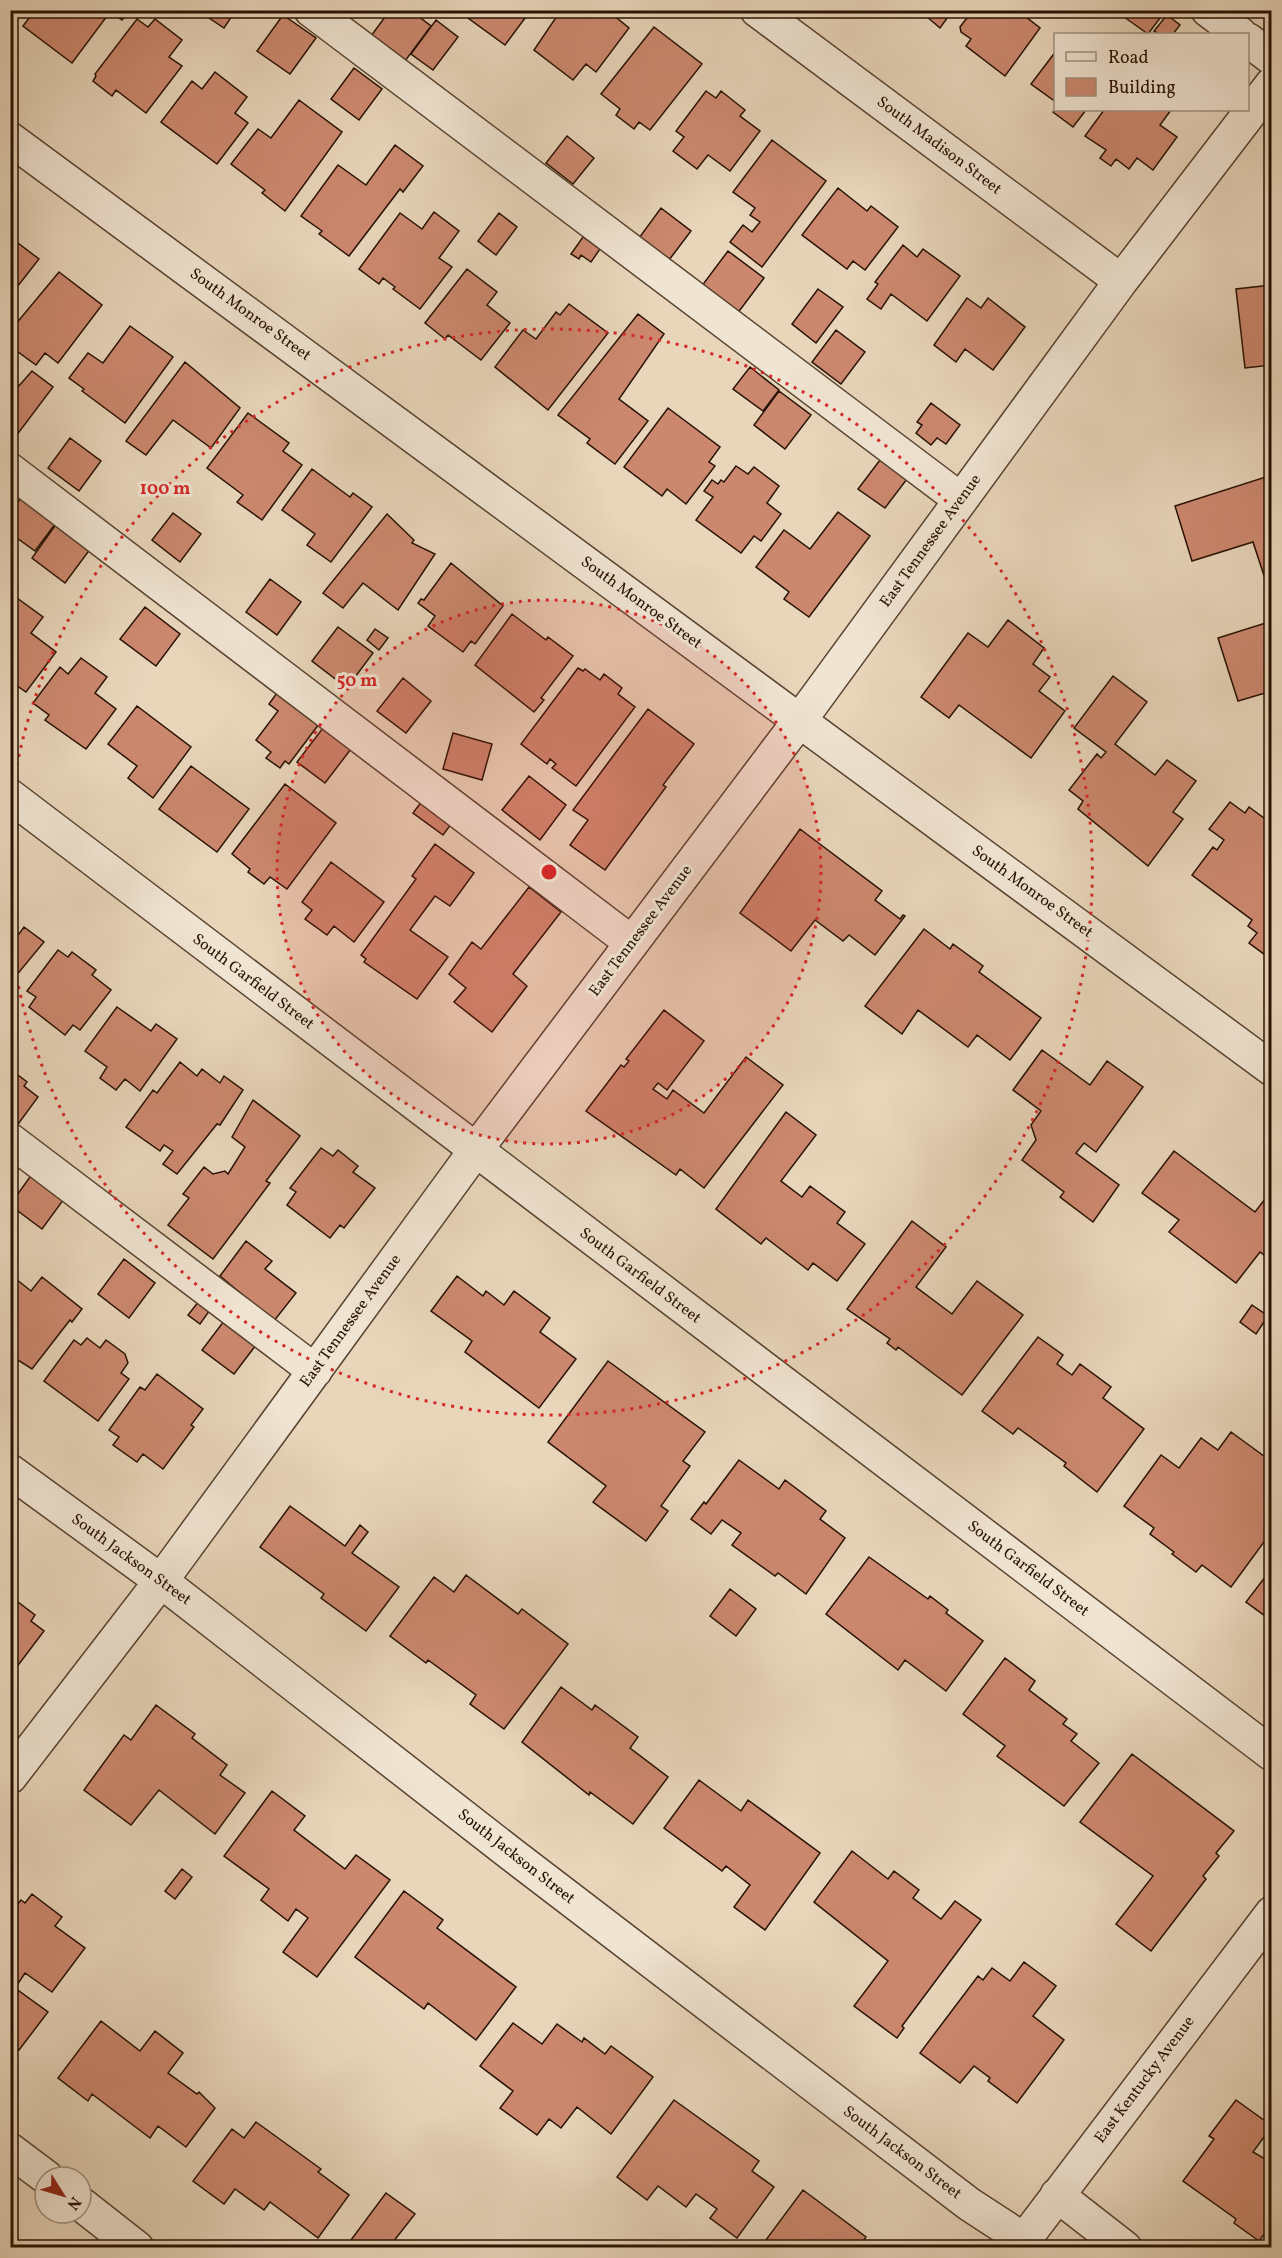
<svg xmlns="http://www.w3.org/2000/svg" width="1282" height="2258" font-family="Vollkorn,serif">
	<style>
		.building { fill: #cc886f; stroke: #271100; stroke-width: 1.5 }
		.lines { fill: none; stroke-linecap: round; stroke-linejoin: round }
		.minor-casing { stroke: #57422e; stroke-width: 36 }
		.minor { stroke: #f0e4d2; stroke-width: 33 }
		.ring { fill: none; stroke: #d62828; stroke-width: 3; stroke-dasharray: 3 6 }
		.labels { text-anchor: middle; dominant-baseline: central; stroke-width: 6; stroke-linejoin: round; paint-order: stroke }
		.street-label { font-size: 16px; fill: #271100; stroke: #f0e4d2 }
		.centre { fill: #d62828; stroke: #f0e4d2; stroke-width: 3 }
		.ring-label { font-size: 18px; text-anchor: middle; font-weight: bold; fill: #d62828; stroke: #f0e4d2; stroke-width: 6; stroke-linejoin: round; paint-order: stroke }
	</style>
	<rect width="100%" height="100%" fill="#e8d5ba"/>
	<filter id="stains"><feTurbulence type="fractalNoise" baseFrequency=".00333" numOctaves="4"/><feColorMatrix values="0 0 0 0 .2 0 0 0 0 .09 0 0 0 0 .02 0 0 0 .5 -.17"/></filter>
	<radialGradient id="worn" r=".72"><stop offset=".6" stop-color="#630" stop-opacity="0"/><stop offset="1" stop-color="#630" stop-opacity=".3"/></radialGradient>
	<path class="building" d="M35 10H129L122 20 110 12 72 63 23 26Z
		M197 10H236L224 28Z
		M390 10H410L431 26 405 61 371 36Z
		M474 10H531L505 45 468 18Z
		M561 10H607L629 28 596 72 586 64 573 80 534 50Z
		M919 10H953L940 28Z
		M973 10H1017L1040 28 1005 76 966 46 971 39 961 32 960 27Z
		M1119 10H1166L1148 34 1117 12Z
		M283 15 316 38 290 74 257 51Z
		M1167 15 1180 25 1173 34H1159L1154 31Z
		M137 19 148 27 155 19 182 40 169 57 182 66 146 113 116 90 112 96 93 81 96 76 95 74Z
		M436 20 458 37 433 70 411 54Z
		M654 27 702 64 650 130 639 122 634 129 616 115 620 109 601 94Z
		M1056 51V102L1031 84Z
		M354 68 382 89 359 120 331 99Z
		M215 72 247 97 235 113 248 123 217 164 161 122 192 81 202 89Z
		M706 91 716 98 721 91 745 110 740 116 760 131 730 171 708 155 697 169 673 151 684 137 676 131Z
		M299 100 342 132 285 211 262 193 265 190 231 164 258 129 271 138Z
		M1056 110H1086L1073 127 1053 112Z
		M1104 110H1171L1160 125 1177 137 1153 170 1137 158 1129 169 1116 159 1111 166 1100 158 1106 150 1085 136Z
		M567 136 594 158 573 184 546 163Z
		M772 140 826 181 762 267 730 242 743 225 752 232 760 222 750 215 755 208 733 192Z
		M395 145 423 166 403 192 400 189 349 256 319 234 322 231 301 216 338 165 366 185Z
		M838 188 867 211 871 206 898 227 865 270 853 261 847 269 802 235Z
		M661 208 691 231 669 260 639 238Z
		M434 212 459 231 439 258 452 267 420 309 393 289 395 287 383 278 379 284 359 269 400 213 422 229Z
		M499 213 517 227 496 255 478 241Z
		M10 237 39 259 10 296Z
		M583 237 600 249 591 262 581 255 579 259 571 254Z
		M903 245 917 257 923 249 960 276 927 321 891 294 881 309 867 299 878 284 875 282Z
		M728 251 764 278 737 314 701 287Z
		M467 269 497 292 487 305 510 323 481 360 448 335 445 339 425 323Z
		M59 272 102 305 58 363 45 353 36 365 10 346V331Z
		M1272 285V365L1245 368 1236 289Z
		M818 289 843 307 816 343 792 324Z
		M967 298 981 308 988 298 1025 327 993 370 965 349 956 362 934 345Z
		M569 304 608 333 548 410 495 367 523 330 536 339 556 312 560 315Z
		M638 314 664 334 619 399 648 421 615 464 587 443 590 439 558 415Z
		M130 326 173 357 125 423 82 391 84 389 69 378 88 353 103 363Z
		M836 330 865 352 841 384 812 362Z
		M185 362 240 408 211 448 173 420 146 455 126 441Z
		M750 367 779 390 763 411 733 389Z
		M32 371 53 387 10 444V396Z
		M779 391 811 415 785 449 754 425Z
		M931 403 960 425 946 444 937 438 931 445 916 433 922 425 917 422Z
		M668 408 720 447 709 462 715 466 686 504 667 489 662 496 624 467Z
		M248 413 289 443 283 451 302 465 262 520 237 502 243 495 207 468Z
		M70 438 101 461 79 491 48 468Z
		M880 460 907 479 885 508 858 489Z
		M736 466 748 474 754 467 779 486 767 503 781 514 761 541 754 536 741 553 696 520 713 497 704 491 712 480 718 484 721 480 724 482Z
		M312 469 350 497 353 493 372 507 331 562 307 545 315 534 282 510Z
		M1272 475V600L1253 542 1192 561 1175 506Z
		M24 494 58 520 35 551 10 533V512Z
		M838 512 870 536 809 617 784 599 789 592 756 567 784 530 810 549Z
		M173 513 201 534 180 562 152 540Z
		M387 514 414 540 412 543 435 554 398 610 363 583 343 608 323 593Z
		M57 523 91 548 65 583 32 558Z
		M451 563 503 606 475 644 471 641 463 652 428 626 435 616 418 603 421 599 424 600Z
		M270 579 301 602 277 635 246 612Z
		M17 598 43 617 31 633 56 652 26 692 10 681V607Z
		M145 607 180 634 156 666 120 639Z
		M512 614 546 640 548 637 573 656 541 698 544 700 534 712 475 665Z
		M1008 620 1044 648 1033 664 1050 677 1039 691 1065 711 1031 758 959 705 949 718 921 697 968 633 988 647Z
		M1272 621V691L1238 701 1218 638Z
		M338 627 373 653 347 688 312 661Z
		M375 629 388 638 379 650 367 640Z
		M81 658 107 677 95 693 116 709 86 749 45 720 49 715 33 703 60 667 68 674Z
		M578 668 583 671 585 669 600 680 604 674 622 688 618 694 635 707 576 786 552 768 556 764 550 759 547 764 521 744Z
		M1113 676 1147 702 1115 744 1155 775 1167 760 1196 781 1173 812 1183 819 1148 866 1078 809 1083 801 1069 790 1097 754 1101 758 1106 752 1074 728Z
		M403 678 431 701 406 733 377 711Z
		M279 690 319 724 289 764 285 761 280 768 266 758 271 752 256 740 278 711 269 704Z
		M137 706 191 747 153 798 128 778 137 766 108 744Z
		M648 709 694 744 663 785 666 787 605 870 570 845 588 820 573 810Z
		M323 728 351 749 325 783 297 762Z
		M453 733 492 744 482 780 443 769Z
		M191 766 249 809 217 852 159 809Z
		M529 776 566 805 540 840 502 810Z
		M285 784 336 823 287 889 270 877 264 884 248 872 250 869 232 854Z
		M425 797 455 819 443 835 413 813Z
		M1230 802 1245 813 1249 807 1272 824V852L1265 861 1272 867V960L1249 943 1257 933 1248 926 1252 920 1192 875 1213 847 1217 850 1224 840 1209 829Z
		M800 829 882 891 875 900 900 919 903 915 905 916 875 955 849 935 843 941 815 920 791 951 740 913Z
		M435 844 474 873 450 906 435 896 410 930 448 957 417 999 364 962 366 959 361 955 416 879 412 876Z
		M331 862 384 902 354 942 334 926 327 935 305 919 312 910 302 902Z
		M529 887 561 912 513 974 527 986 492 1032 454 1002 466 988 449 974 472 942 481 949Z
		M10 927 19 934 24 927 44 942 10 983Z
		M924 929 950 949 953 944 983 966 979 972 1041 1018 1010 1060 977 1035 968 1047 918 1010 902 1034 865 1006Z
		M58 950 68 957 72 952 96 970 92 975 111 990 80 1030 73 1025 65 1035 29 1007 36 997 27 991Z
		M117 1007 151 1031 156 1024 177 1039 140 1091 125 1079 116 1090 100 1078 107 1067 85 1051Z
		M664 1010 704 1041 667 1090 658 1083 653 1089 667 1099 673 1090 704 1113 746 1057 783 1085 704 1188 680 1169 676 1175 586 1111 621 1065 624 1067 629 1061 626 1059Z
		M1042 1050 1090 1085 1107 1061 1143 1087 1096 1152 1084 1143 1076 1153 1119 1185 1093 1222 1060 1197 1064 1192 1022 1160 1036 1140 1031 1125 1041 1111 1013 1090Z
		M180 1062 197 1076 202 1069 220 1083 224 1076 243 1090 220 1125 217 1124 177 1174 163 1164 173 1151 164 1145 160 1151 126 1127 153 1090 157 1093Z
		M18 1075 27 1082 24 1086 38 1097 16 1127 10 1122V1076L15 1080Z
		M253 1100 300 1136 266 1181 270 1183 213 1259 168 1225 189 1198 183 1194 204 1167 213 1174 225 1171 228 1174 245 1147 232 1137Z
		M786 1112 816 1135 781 1181 802 1197 810 1186 845 1212 837 1223 865 1244 837 1281 813 1263 808 1270 766 1238 761 1244 716 1209Z
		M321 1148 333 1156 338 1150 358 1166 353 1172 375 1188 344 1228 340 1225 330 1238 287 1205 296 1192 290 1188Z
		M1174 1151 1255 1212 1272 1190V1253L1268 1258 1260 1252 1236 1283 1169 1232 1179 1220 1142 1193Z
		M32 1174 64 1199 42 1229 10 1205Z
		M912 1221 946 1247 916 1287 952 1314 977 1281 1023 1315 962 1395 898 1347 896 1350 887 1343 890 1339 847 1309Z
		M246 1241 272 1261 265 1269 296 1293 274 1321 220 1276Z
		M124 1259 155 1283 129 1318 98 1294Z
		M457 1276 483 1296 486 1291 504 1305 514 1291 550 1318 540 1332 576 1359 539 1408 465 1352 472 1341 431 1311Z
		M42 1277 82 1309 72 1322 70 1320 32 1369 10 1355V1287L16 1279 31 1291Z
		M199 1301 210 1310 200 1324 188 1315Z
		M1252 1305 1268 1316 1256 1334 1240 1322Z
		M224 1321 256 1345 234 1374 202 1350Z
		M1038 1337 1063 1355 1057 1364 1072 1375 1080 1364 1111 1387 1103 1398 1144 1429 1097 1492 1064 1466 1066 1463 1018 1428 1013 1434 982 1411Z
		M87 1338 100 1348 106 1340 125 1354 128 1363 121 1373 129 1379 98 1421 44 1381 74 1340 81 1345Z
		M608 1361 705 1432 683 1461 690 1466 661 1506 668 1511 646 1541 593 1502 606 1486 548 1442Z
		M157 1374 203 1409 191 1425 194 1427 163 1469 143 1454 137 1462 113 1445 119 1437 109 1430 140 1387 145 1390Z
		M1231 1432 1272 1462V1531L1231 1587 1202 1565 1196 1572 1172 1554 1174 1552 1150 1534 1154 1528 1124 1506 1161 1455 1179 1468 1201 1438 1218 1450Z
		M739 1460 779 1489 785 1480 826 1511 820 1519 845 1538 806 1594 778 1573 775 1576 732 1545 741 1533 722 1520 711 1534 691 1519 704 1502 706 1504Z
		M290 1506 345 1546 360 1525 368 1532 352 1553 399 1587 366 1631 321 1598 324 1594 260 1547Z
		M869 1557 928 1599 930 1596 948 1610 946 1613 983 1641 946 1691 905 1660 898 1670 826 1614Z
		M1272 1568V1621L1246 1602Z
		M466 1575 518 1614 522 1609 568 1644 504 1729 470 1704 476 1695 428 1660 426 1663 390 1636 434 1577 454 1592Z
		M730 1589 756 1609 736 1636 710 1616Z
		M10 1596 35 1615 31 1621 44 1631 10 1676Z
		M1005 1658 1035 1681 1029 1690 1067 1719 1063 1724 1077 1734 1071 1741 1099 1763 1064 1806 997 1756 1005 1746 963 1714Z
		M561 1687 592 1710 595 1705 638 1737 630 1748 668 1777 633 1824 590 1792 589 1795 522 1742Z
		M156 1705 195 1734 192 1738 227 1765 220 1775 245 1793 215 1834 159 1790 131 1825 84 1790 124 1735 131 1740Z
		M1132 1754 1234 1831 1216 1853 1219 1856 1203 1876 1206 1879 1151 1951 1116 1924 1153 1876 1080 1822Z
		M699 1780 741 1811 748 1800 820 1853 765 1930 734 1907 750 1885 726 1866 722 1871 664 1828Z
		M272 1791 305 1816 294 1830 345 1869 356 1855 390 1880 317 1977 283 1952 308 1918 296 1909 288 1921 261 1900 269 1889 224 1856Z
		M852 1851 888 1879 894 1871 919 1890 913 1898 941 1919 955 1901 981 1920 902 2026 904 2028 897 2038 854 2006 888 1961 814 1902Z
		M182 1869 192 1877 175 1899 165 1891Z
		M404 1891 443 1920 437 1928 516 1987 476 2040 428 2003 424 2009 355 1957Z
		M32 1894 62 1917 55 1926 85 1948 52 1992 25 1973 15 1988 48 2012 19 2050 10 2044V1914L21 1900 25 1903Z
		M1024 1962 1056 1986 1033 2016 1064 2040 1017 2103 988 2081 990 2078 974 2066 960 2083 920 2053 978 1976 983 1980 992 1968 1010 1981Z
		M101 2021 140 2051 155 2031 183 2053 168 2073 197 2094 199 2092 215 2108 186 2147 158 2126 150 2138 92 2094 88 2101 58 2078Z
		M513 2023 542 2044 557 2024 582 2042 584 2038 605 2054 611 2046 653 2077 611 2134 577 2107 561 2128 549 2119 537 2135 500 2108 513 2091 480 2066Z
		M674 2100 759 2161 752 2171 774 2187 737 2238 710 2218 717 2209 696 2194 686 2207 658 2186 647 2200 617 2177Z
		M1236 2100 1272 2126 1253 2152 1272 2163V2224L1259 2241 1234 2223 1236 2219 1183 2181 1214 2139 1209 2136Z
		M256 2122 321 2169 318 2172 349 2195 318 2238 270 2202 264 2210 235 2189 224 2204 193 2181 232 2129 244 2138Z
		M803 2190 866 2237 864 2240 874 2248H760Z
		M386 2193 415 2214 393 2242 400 2248H345Z"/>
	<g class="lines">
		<g class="minor-casing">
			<path id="minor" d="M311 10 961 500
				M757 10 1121 281
				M1208 10 1240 34
				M1248 40 1272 58
				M10 139 1272 1069
				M10 470 632 943
				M10 796 1272 1754
				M10 1140 315 1371
				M10 1471 161 1581 510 1853 969 2204 1024 2240
				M10 1777 161 1581 475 1151 800 720 1121 281 1272 84
				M10 2150 46 2177
				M1057 2195 1125 2248
				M81 2204 137 2248
				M1018 2248 1272 1913"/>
		</g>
		<use href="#minor" class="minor"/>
	</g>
	<circle cx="549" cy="872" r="272" fill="#d62828" fill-opacity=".12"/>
	<g class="ring">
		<circle cx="549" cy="872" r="272"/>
		<path d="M11 801A543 543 0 1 1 11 943"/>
	</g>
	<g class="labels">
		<g class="street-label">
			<text transform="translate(939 146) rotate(37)">South Madison Street</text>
			<text transform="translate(250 315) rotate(36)">South Monroe Street</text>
			<text transform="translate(931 541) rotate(-54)">East Tennessee Avenue</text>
			<text transform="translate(641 603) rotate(36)">South Monroe Street</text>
			<text transform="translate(1032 892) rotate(36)">South Monroe Street</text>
			<text transform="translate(641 931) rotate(-53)">East Tennessee Avenue</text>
			<text transform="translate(253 982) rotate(37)">South Garfield Street</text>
			<text transform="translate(640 1276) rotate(37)">South Garfield Street</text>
			<text transform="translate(351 1321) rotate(-54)">East Tennessee Avenue</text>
			<text transform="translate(131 1560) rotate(36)">South Jackson Street</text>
			<text transform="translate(1028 1569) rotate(37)">South Garfield Street</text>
			<text transform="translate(516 1857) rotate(38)">South Jackson Street</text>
			<text transform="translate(1145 2080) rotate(-53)">East Kentucky Avenue</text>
			<text transform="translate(902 2153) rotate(37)">South Jackson Street</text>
		</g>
	</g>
	<circle cx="549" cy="872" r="9" class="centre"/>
	<g class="ring-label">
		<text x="165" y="494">100 m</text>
		<text x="357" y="686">50 m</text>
	</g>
	<rect width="1282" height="2258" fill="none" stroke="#e8d5ba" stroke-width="36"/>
	<rect x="12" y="12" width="1258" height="2234" fill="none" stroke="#271100" stroke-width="3"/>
	<rect x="18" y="18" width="1246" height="2222" fill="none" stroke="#271100" stroke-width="1.5"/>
	<rect x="1054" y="33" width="195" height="78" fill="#f0e4d2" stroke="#a0907e" stroke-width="1.5"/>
	<rect x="1066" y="52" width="30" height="9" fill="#f0e4d2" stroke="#a0907e" stroke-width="1.5"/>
	<text x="1108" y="63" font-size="18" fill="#271100">Road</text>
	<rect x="1066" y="78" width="30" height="18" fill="#cc886f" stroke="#a0907e" stroke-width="1.5"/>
	<text x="1108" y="93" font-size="18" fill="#271100">Building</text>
	<g transform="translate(63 2195) rotate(127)"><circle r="28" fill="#f0e4d2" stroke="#a0907e" stroke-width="1.5"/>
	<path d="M0-4.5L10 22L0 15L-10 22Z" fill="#8f2418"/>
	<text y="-9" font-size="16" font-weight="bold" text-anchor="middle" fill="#271100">N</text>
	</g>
	<rect width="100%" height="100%" filter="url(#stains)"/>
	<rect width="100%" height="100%" fill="url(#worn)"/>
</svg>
